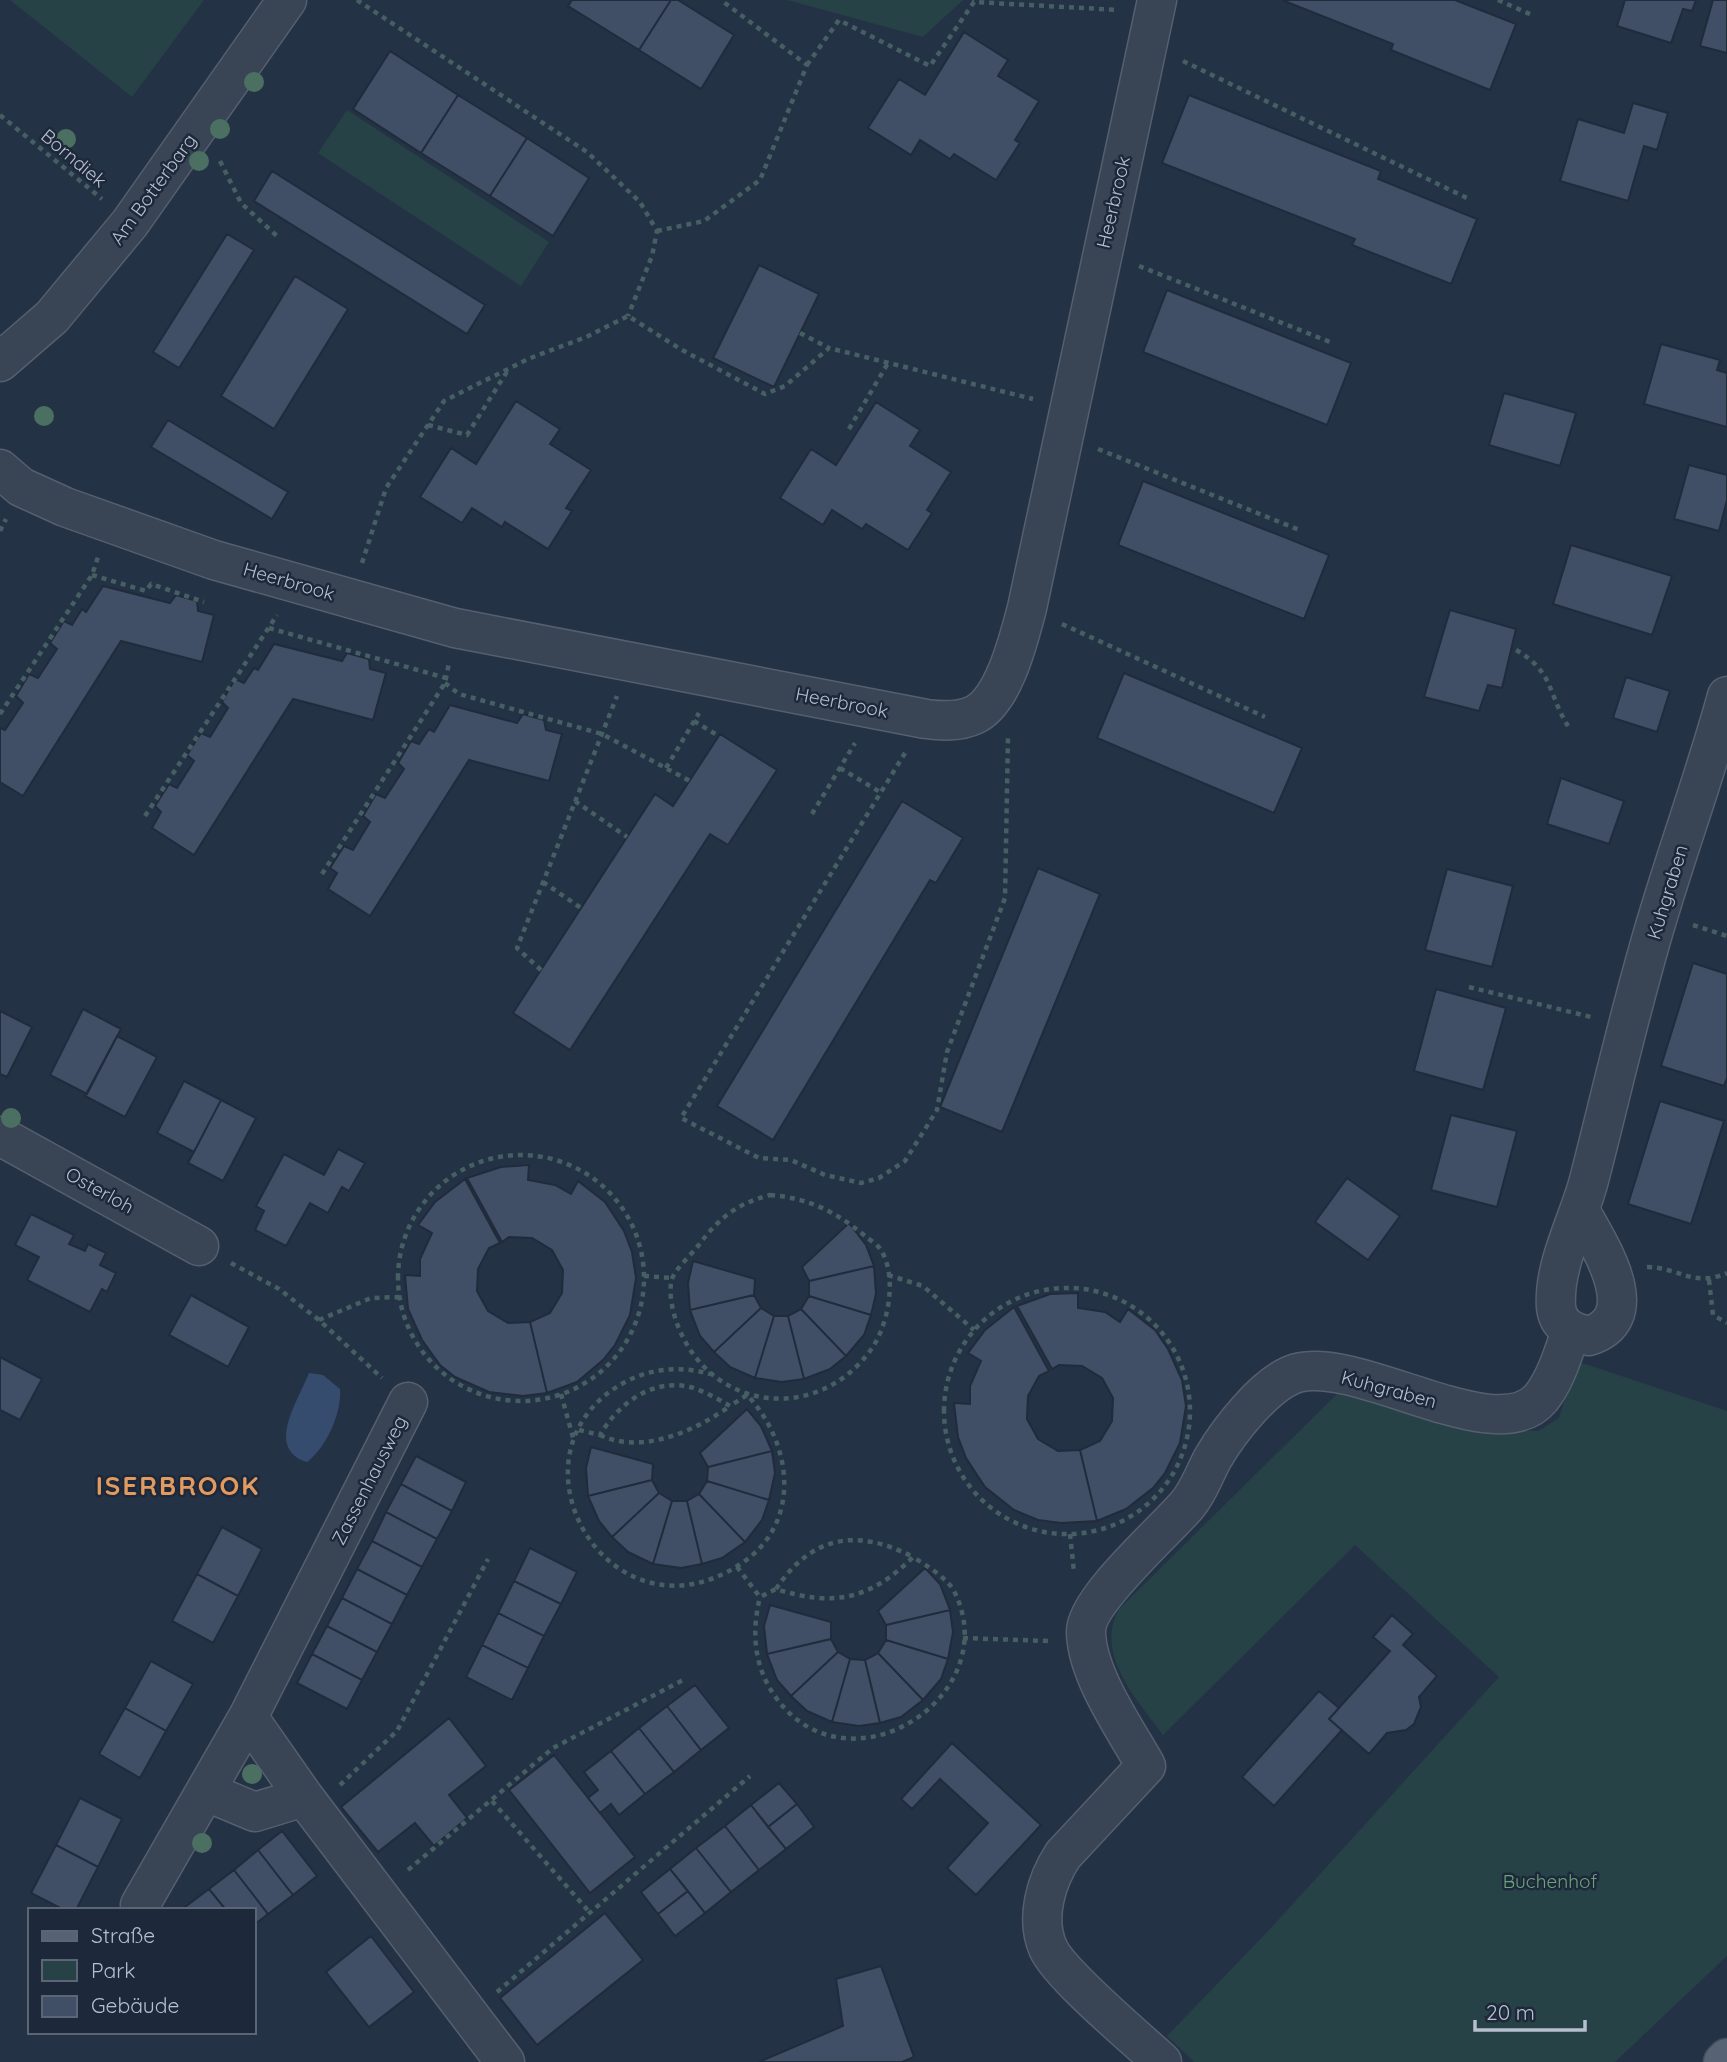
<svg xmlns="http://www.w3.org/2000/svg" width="1727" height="2062" font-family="Quicksand,sans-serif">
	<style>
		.green { fill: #264246 }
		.water { fill: #364c6e }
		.building { fill: #414f66; stroke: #202b3c; stroke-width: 2 }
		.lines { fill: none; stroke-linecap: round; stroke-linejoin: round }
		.minor-casing { stroke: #555f6f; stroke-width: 41 }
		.major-casing { stroke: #434d5e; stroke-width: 41 }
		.path { stroke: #455f62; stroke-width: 4.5; stroke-dasharray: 5 5; stroke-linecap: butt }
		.minor { stroke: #394455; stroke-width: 38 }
		.major { stroke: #576375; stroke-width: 38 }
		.tree { fill: #4b7062 }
		.labels { text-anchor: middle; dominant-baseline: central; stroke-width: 5; stroke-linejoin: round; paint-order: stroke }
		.street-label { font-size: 19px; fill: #b7bfce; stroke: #1d293a }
		.park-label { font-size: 19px; fill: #6ba279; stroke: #1d293a }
		.district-label { font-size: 26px; font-weight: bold; letter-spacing: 2px; fill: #e19a5f; stroke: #1d293a }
	</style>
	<rect width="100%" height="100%" fill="#243246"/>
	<path class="green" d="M10 0H204L132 97Z
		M787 0H963L923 37Z
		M347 110 549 242 521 286 318 153Z
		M1570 1359 1727 1411V1956L1615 2062H1194L1167 2036 1269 1930 1499 1677 1355 1545 1163 1735C1137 1699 1094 1655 1119 1609L1345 1386 1501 1429 1538 1431 1559 1418 1566 1395Z"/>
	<path class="water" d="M309 1373 323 1375 340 1389C342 1413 326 1448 307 1462 265 1449 298 1401 309 1373Z"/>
	<path class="building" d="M572 0H671L639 50 568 6Z
		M671 0H678L734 35 701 89 639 50Z
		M1282 0H1455L1516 24 1490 90 1391 50 1393 44Z
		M1625 0H1696L1692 11 1683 9 1671 43 1617 26Z
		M1713 0H1727V53L1700 46Z
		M964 32 1008 60 998 76 1039 101 1015 140 1020 143 996 180 954 154 950 159 920 140 911 155 868 128 899 79 925 95Z
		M390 51 458 95 421 153 353 109Z
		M458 95 527 138 490 196 421 153Z
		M1189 95 1381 171 1378 179 1477 219 1451 284 1352 245 1355 239 1162 163Z
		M1633 103 1668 113 1657 150 1644 146 1628 201 1560 181 1578 119 1624 133Z
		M527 138 589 178 553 236 490 196Z
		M272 171 485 305 467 334 254 201Z
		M227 234 254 250 179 368 153 352Z
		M759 265 819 294 774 387 713 358Z
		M295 276 348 309 274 429 221 396Z
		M1167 290 1351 363 1327 425 1143 352Z
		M1661 344 1720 360 1717 370 1727 373V427L1644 404Z
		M1504 393 1576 413 1560 466 1489 445Z
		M516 401 560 429 550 444 591 470 566 508 572 511 548 549 505 522 502 527 472 508 462 523 420 497 451 448 476 464Z
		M876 402 920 430 910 446 951 472 927 510 932 513 908 550 866 524 862 529 832 510 823 525 780 498 811 449 836 465Z
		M168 420 288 492 272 519 151 447Z
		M1689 465 1727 475V500L1719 531 1674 519Z
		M1143 481 1329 555 1304 619 1118 545Z
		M1571 545 1672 576 1652 635 1553 604Z
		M103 586 170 603 176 595 197 601 198 611 214 615 202 662 121 641 23 796 0 782V728L5 730 23 703 16 696 29 674 38 678 57 649 50 643 64 621 72 625 82 609 86 612Z
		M1450 610 1516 629 1502 688 1488 685 1479 711 1424 697Z
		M274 644 342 661 347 653 369 659 370 669 386 673 373 720 293 699 194 855 152 828 161 812 155 806 169 784 177 788 194 761 187 755 201 733 210 737 228 708 222 702 235 679 244 683 254 668 258 670Z
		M1124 673 1302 748 1274 813 1097 738Z
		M1626 677 1670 691 1657 732 1613 718Z
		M450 705 517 723 523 714 544 720 546 730 562 734 549 781 469 760 370 916 328 889 337 873 330 868 344 846 353 850 370 822 363 816 376 794 385 798 404 769 398 763 411 741 419 744 429 729 434 732Z
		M720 734 777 770 728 845 710 834 570 1050 513 1013 655 794 673 806Z
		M1561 778 1624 801 1609 844 1547 824Z
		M902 801 963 838 936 883 930 880 773 1140 717 1106Z
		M1038 868 1100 894 1002 1132 940 1107Z
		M1447 869 1513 886 1492 967 1425 950Z
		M1693 963 1727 974V1078L1724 1086 1661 1066Z
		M1436 989 1506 1008 1483 1090 1414 1071Z
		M83 1009 121 1029 87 1094 50 1075Z
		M0 1011 32 1027 7 1077 0 1074Z
		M117 1036 157 1057 125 1117 85 1096Z
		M184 1081 221 1100 194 1152 157 1133Z
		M221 1100 256 1118 223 1181 188 1163Z
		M1660 1101 1724 1121 1691 1224 1628 1204Z
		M1451 1115 1517 1131 1497 1207 1431 1190Z
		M338 1149 365 1163 349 1191 342 1187 328 1213 310 1203 286 1246 255 1230 264 1211 256 1206 284 1154 324 1175Z
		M529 1165 528 1180 555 1185 571 1194 578 1181 605 1202 624 1231 632 1252 636 1278 630 1315 615 1345 603 1360 577 1382 547 1393 530 1322 550 1313 562 1293 563 1270 552 1250 532 1238 509 1237 502 1242 467 1178 501 1167Z
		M1347 1178 1400 1216 1368 1260 1315 1222Z
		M465 1179 500 1243 489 1248 478 1269 477 1291 488 1311 508 1323 530 1322 547 1393 523 1396 489 1392 455 1377 440 1365 422 1340 408 1309 405 1275 420 1276V1259L432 1233 418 1225 435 1202Z
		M31 1214 74 1235 69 1244 85 1251 88 1244 106 1253 100 1265 116 1273 107 1292 102 1289 90 1312 27 1280 39 1257 15 1245Z
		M849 1223 866 1245 874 1266 809 1281 802 1267Z
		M693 1261 755 1279 754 1295 690 1310 688 1283Z
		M874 1266 876 1294 871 1315 809 1296V1281Z
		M1078 1293V1308L1105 1312 1120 1322 1128 1309 1155 1330 1168 1349 1182 1380 1186 1406 1180 1443 1165 1473 1153 1488 1126 1509 1097 1521 1080 1450 1100 1441 1112 1421 1113 1398 1102 1378 1082 1366 1059 1365 1052 1369 1017 1306 1050 1294Z
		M191 1295 249 1327 228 1367 169 1335Z
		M754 1295 761 1308 714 1352 700 1336 690 1310Z
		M809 1296 871 1315 864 1335 846 1356 801 1309Z
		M1014 1307 1049 1371 1039 1376 1028 1396 1027 1419 1038 1439 1058 1451 1080 1450 1097 1521 1061 1523 1038 1520 1014 1510 985 1487 966 1458 958 1437 954 1403 970 1404V1386L981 1361 968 1353 985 1330Z
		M761 1308 774 1316 755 1378 730 1367 714 1352Z
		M801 1309 846 1356 830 1369 804 1379 788 1316Z
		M774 1316H788L804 1379 782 1382 755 1378Z
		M0 1357 42 1379 20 1420 0 1410Z
		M747 1409 761 1426 772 1451 708 1467 700 1453Z
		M591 1447 653 1464 652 1480 588 1496 586 1468Z
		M772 1451 775 1473 769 1500 707 1481 708 1467Z
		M416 1456 466 1482 452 1511 401 1484Z
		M652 1480 659 1493 612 1537 599 1521 588 1496Z
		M707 1481 769 1500 762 1520 745 1542 699 1494Z
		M401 1484 452 1511 437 1539 386 1512Z
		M659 1493 672 1501 653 1564 628 1552 612 1537Z
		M699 1494 745 1542 722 1558 702 1564 687 1501Z
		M672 1501H687L702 1564 681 1568 653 1564Z
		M386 1512 437 1539 422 1567 372 1541Z
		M222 1527 262 1549 238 1596 197 1574Z
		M372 1541 422 1567 407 1595 357 1569Z
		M530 1548 577 1572 561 1604 514 1581Z
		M925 1568 940 1584 950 1610 886 1625 878 1611Z
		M357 1569 407 1595 392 1624 342 1598Z
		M197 1574 238 1596 213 1643 172 1621Z
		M514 1581 561 1604 544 1636 498 1613Z
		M342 1598 392 1624 377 1652 327 1626Z
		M770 1605 831 1622V1639L767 1654 764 1626Z
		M950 1610 953 1632 948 1659 886 1640V1625Z
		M498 1613 544 1636 528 1668 482 1645Z
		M1392 1615 1413 1634 1403 1645 1437 1676 1419 1697 1421 1707 1414 1724 1406 1730 1387 1733 1369 1754 1329 1719 1390 1651 1373 1637Z
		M327 1626 377 1652 362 1680 312 1654Z
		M831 1639 838 1652 791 1696 777 1680 767 1654Z
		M886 1640 948 1659 941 1679 923 1700 878 1653Z
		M482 1645 528 1668 512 1700 466 1677Z
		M838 1652 850 1659 832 1722 807 1711 791 1696Z
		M878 1653 923 1700 901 1717 880 1723 865 1660Z
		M312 1654 362 1680 347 1709 297 1683Z
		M850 1659 865 1660 880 1723 859 1726 832 1722Z
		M151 1661 193 1684 166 1731 125 1708Z
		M695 1685 729 1728 701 1750 667 1706Z
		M1319 1691 1339 1708 1329 1719 1342 1730 1274 1806 1242 1777Z
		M667 1706 701 1750 674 1772 639 1728Z
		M125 1708 166 1731 140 1778 99 1754Z
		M449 1718 486 1766 449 1795 467 1818 434 1846 415 1823 378 1852 341 1807Z
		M639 1728 674 1772 645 1794 611 1751Z
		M952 1743 1041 1825 976 1895 947 1868 988 1823 940 1779 912 1809 901 1799Z
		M611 1751 645 1794 619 1815 611 1804 600 1813 588 1798 598 1790 584 1772Z
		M554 1755 635 1857 590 1893 509 1790Z
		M779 1783 797 1804 768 1827 751 1805Z
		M80 1798 122 1819 98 1867 56 1845Z
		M797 1804 814 1827 786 1849 768 1827Z
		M751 1805 786 1849 759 1870 725 1826Z
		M725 1826 759 1870 731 1892 696 1848Z
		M282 1831 317 1876 293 1895 258 1850Z
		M56 1845 98 1867 76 1910H64L31 1893Z
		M696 1848 731 1892 705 1913 670 1869Z
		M258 1850 293 1895 268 1914 234 1870Z
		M670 1869 688 1891 658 1914 641 1892Z
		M234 1870 268 1914 254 1925V1910H226L209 1889Z
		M209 1889 226 1910H186L185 1907Z
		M688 1891 705 1913 675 1936 658 1914Z
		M605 1913 643 1960 537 2045 500 1998Z
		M371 1936 414 1992 369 2027 326 1972Z
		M881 1966 914 2057 902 2062H759L843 2026 836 1979Z"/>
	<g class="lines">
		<g class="minor-casing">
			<path id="minor" d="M0 362 52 317 130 223 287 0
				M0 469 21 487 65 507 214 560 455 628 926 719C942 721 959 722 974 715 1004 701 1019 638 1027 608L1157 0
				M0 1136 199 1246
				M1581 1212C1598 1244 1648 1317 1589 1336 1572 1332 1558 1326 1556 1307 1553 1265 1579 1219 1589 1180 1612 1091 1632 1001 1659 913 1681 840 1707 769 1727 696
				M248 1717 304 1797 505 2062
				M207 1792 255 1812 304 1797
				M140 1905 248 1717 408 1402
				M1162 2062C1137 2039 1059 1974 1048 1948 1035 1918 1046 1881 1063 1855L1146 1766C1126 1730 1086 1674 1086 1631 1086 1600 1165 1531 1187 1505 1199 1491 1204 1474 1213 1458 1228 1432 1266 1382 1297 1373 1361 1356 1497 1451 1541 1398 1556 1379 1563 1354 1571 1331"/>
		</g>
		<g class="major-casing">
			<path id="major" d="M1723 2062 1727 2058"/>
		</g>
		<path class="path" d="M357 0 587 152 640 202 657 231 652 256 628 316
			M1498 0 1532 15
			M1183 61 1469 199
			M807 65 839 20 930 66 974 2 1119 10
			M0 115 102 199
			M220 161 241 203 278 237
			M657 231 704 221 760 180 807 65 721 0
			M1139 266 1330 342
			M800 333 829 348
			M428 425 467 435 508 370
			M849 429 888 363
			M1098 449 1302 531
			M0 531 6 519
			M362 563 386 488 444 401 528 359 586 337 628 316 682 350 765 394 785 386 829 348 1033 399
			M92 575 146 591 151 584 204 602
			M1062 624 1265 717
			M269 628 446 678
			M1516 650C1554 672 1547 692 1568 726
			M445 683 459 694 602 734 690 781
			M0 714 92 575 98 557
			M694 721 717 735
			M905 753 681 1118 759 1158 791 1160 825 1175 861 1183 879 1178 905 1161 937 1110 947 1052 1005 898 1008 736
			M666 768 699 713
			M840 768 880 792
			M575 801 627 837
			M812 814 855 743
			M145 816 277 615
			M322 874 445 683 449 663
			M543 882 581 908
			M1693 925 1727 936
			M541 970 517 948 617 696
			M1469 987 1591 1017
			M398 1278a123 123 0 1 1 246 0a123 123 0 1 1-246 0Z
			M770 1195C808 1198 835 1211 865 1236 870 1240 878 1245 881 1250 898 1278 888 1327 870 1351 816 1424 711 1411 678 1326 673 1314 668 1292 672 1279 676 1268 691 1255 698 1246 719 1218 736 1204 770 1195Z
			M231 1263 279 1289 319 1320 382 1378
			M1647 1267C1679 1267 1692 1288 1727 1273
			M888 1275 923 1286 974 1330
			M644 1276 672 1278
			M1709 1280 1713 1315 1727 1323
			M944 1411a123 123 0 1 1 246 0a123 123 0 1 1-246 0Z
			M319 1320 371 1298 400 1297
			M561 1394 574 1441
			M579 1430 600 1435C618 1404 652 1378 690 1387 704 1391 718 1399 730 1406L747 1395C793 1443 803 1525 739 1565 607 1650 495 1450 627 1381 653 1368 682 1366 710 1374
			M600 1435C642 1455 695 1431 730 1406
			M1070 1534 1074 1572
			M737 1567 760 1597 776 1589C833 1607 870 1600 913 1557 927 1566 946 1577 954 1591 1007 1695 850 1797 777 1699 754 1668 751 1634 760 1597
			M776 1589C812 1535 857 1528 913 1557
			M963 1638 1048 1641
			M340 1785 397 1731 488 1559
			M492 1801 591 1914
			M408 1870 553 1748 685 1679
			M497 1992 750 1776"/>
		<use href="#minor" class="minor"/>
		<use href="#major" class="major"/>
	</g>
	<g class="tree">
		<circle cx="254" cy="82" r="10"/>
		<circle cx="220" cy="129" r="10"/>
		<circle cx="66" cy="139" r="10"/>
		<circle cx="199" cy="161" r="10"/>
		<circle cx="44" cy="416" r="10"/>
		<circle cx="11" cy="1118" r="10"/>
		<circle cx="252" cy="1774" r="10"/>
		<circle cx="202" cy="1843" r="10"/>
	</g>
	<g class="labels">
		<g class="street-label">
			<text transform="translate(74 158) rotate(40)">Borndiek</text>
			<text transform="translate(153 189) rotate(-54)">Am Botterbarg</text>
			<text transform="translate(1113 202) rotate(-77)">Heerbrook</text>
			<text transform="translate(289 581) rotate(16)">Heerbrook</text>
			<text transform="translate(842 702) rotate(11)">Heerbrook</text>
			<text transform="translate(1667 892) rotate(-73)">Kuhgraben</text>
			<text transform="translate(100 1190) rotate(29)">Osterloh</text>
			<text transform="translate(1389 1389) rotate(15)">Kuhgraben</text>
			<text transform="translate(369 1480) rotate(-63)">Zassenhausweg</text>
		</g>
		<g class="park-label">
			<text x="1550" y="1881">Buchenhof</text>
		</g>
		<g class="district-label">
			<text x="178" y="1485">ISERBROOK</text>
		</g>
	</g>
	<rect x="28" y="1908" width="228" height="126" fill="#1d293a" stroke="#5b6575" stroke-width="2"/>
	<rect x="42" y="1931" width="35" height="10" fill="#576375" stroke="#5b6575" stroke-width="2"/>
	<text x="91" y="1943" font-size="21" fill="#b7bfce">Straße</text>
	<rect x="42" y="1960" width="35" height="21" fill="#264246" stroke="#5b6575" stroke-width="2"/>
	<text x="91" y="1978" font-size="21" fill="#b7bfce">Park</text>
	<rect x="42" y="1996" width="35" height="21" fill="#414f66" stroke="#5b6575" stroke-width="2"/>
	<text x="91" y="2013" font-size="21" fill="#b7bfce">Gebäude</text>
	<path d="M1475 2020v10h110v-10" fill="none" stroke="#b7bfce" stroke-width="3.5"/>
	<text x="1486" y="2020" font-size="21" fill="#b7bfce" stroke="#1d293a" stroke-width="5" paint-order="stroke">20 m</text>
</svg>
